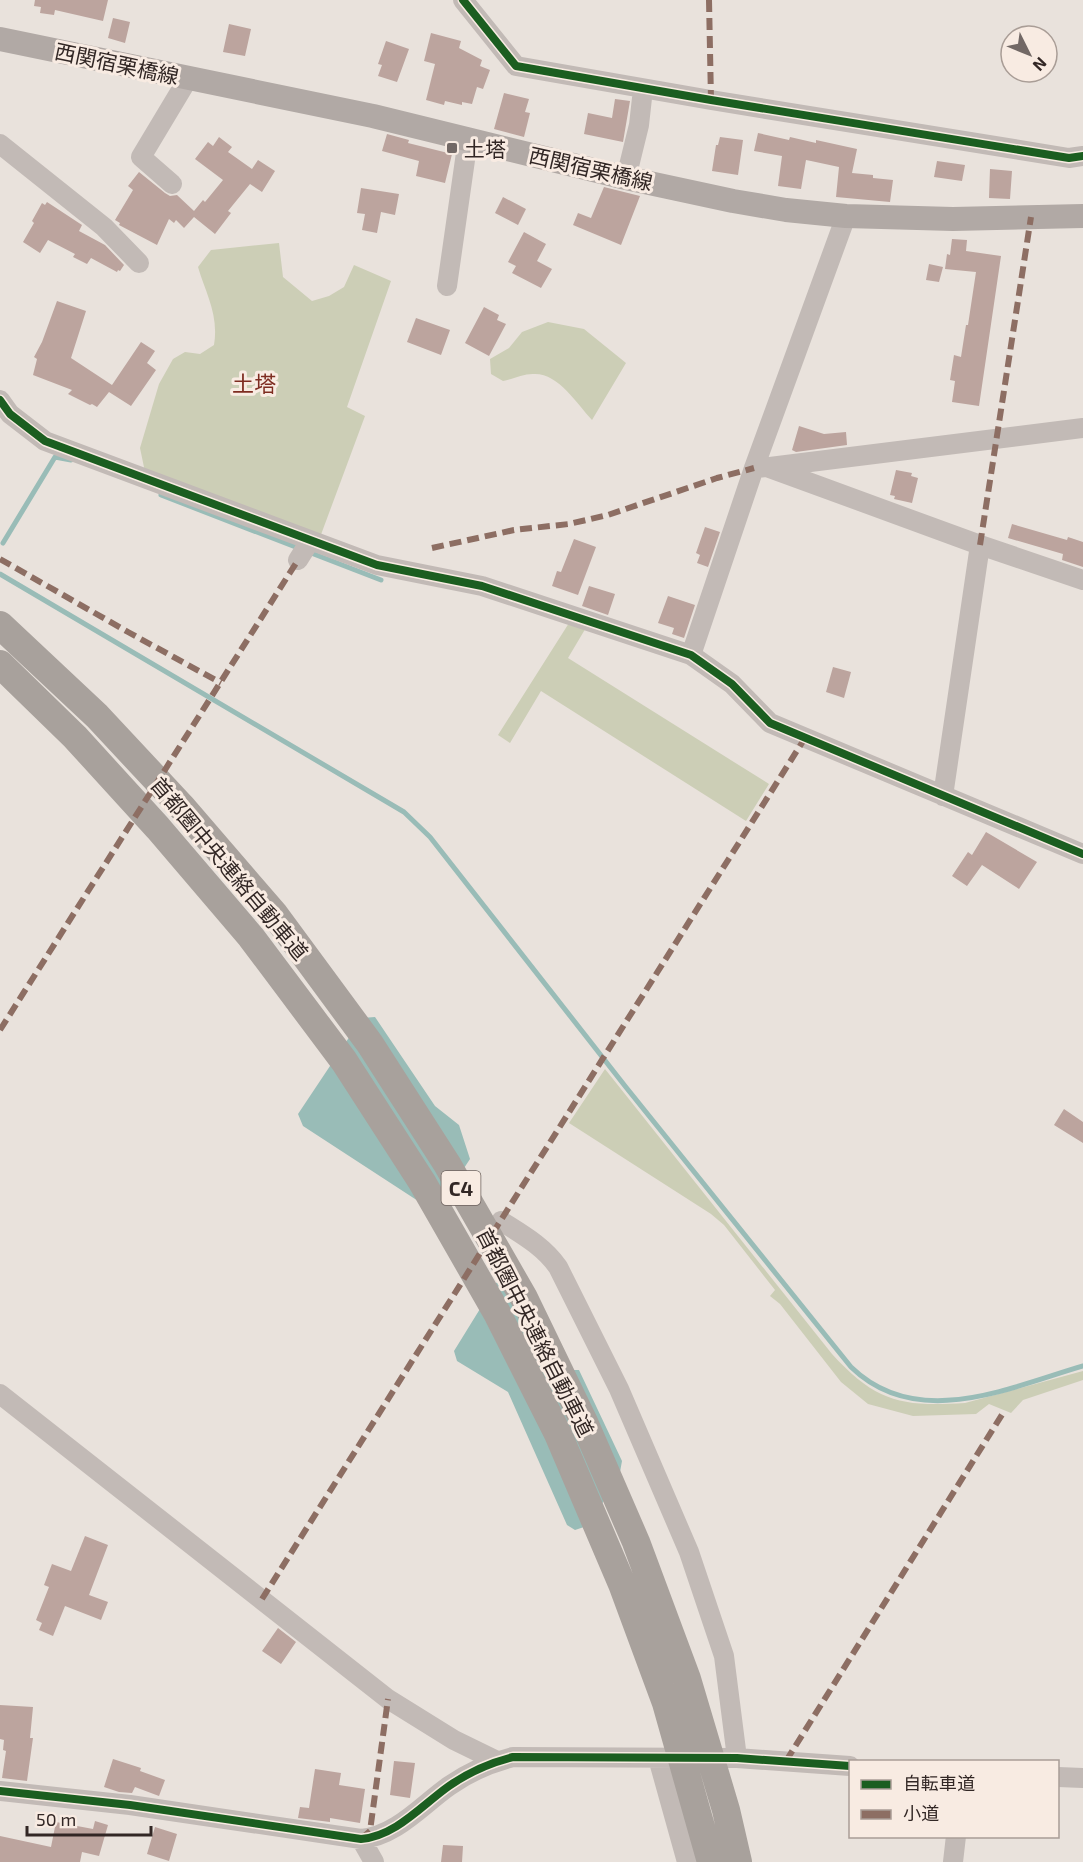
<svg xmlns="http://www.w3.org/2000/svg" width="1083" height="1862" font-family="'Exo 2','Noto Sans JP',sans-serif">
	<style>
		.green { fill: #ccceb6 }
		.water { fill: #99bcb7 }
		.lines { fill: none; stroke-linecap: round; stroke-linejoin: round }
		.stream { stroke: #99bcb7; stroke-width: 5 }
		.building { fill: #bca49e }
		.minor { stroke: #c2bab6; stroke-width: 20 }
		.major { stroke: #b1a9a5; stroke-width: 24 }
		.highway-bridge { stroke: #a8a19c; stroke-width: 28 }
		.quiet { stroke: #8d6e63; stroke-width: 6; stroke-dasharray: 12 6; stroke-linecap: butt }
		.cycleway-casing { stroke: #f8ebe2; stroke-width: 11 }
		.cycleway { stroke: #1b5e20; stroke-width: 8 }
		.poi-dot { fill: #726865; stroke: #f8ebe2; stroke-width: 2 }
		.labels { text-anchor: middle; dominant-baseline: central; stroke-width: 6; stroke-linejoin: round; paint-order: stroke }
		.shield { fill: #f8ebe2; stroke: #6d625e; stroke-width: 1.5 }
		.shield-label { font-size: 20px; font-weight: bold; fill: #322725 }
		.street-label { font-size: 21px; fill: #322725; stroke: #f8ebe2 }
		.poi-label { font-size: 21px; fill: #322725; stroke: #f8ebe2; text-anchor: start }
		.neighbourhood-label { font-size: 22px; fill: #7e2c21; stroke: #f8ebe2 }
	</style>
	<rect width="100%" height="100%" fill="#e9e2dc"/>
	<path class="green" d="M279 243 283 277 312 301 329 296 344 287 354 265 391 281 347 407 365 416 319 540 145 472 140 448 159 384 173 359 185 352 200 354 214 345C219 315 206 294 198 267L211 250Z
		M548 322 584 329 626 363 592 420C577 404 559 374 535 374 525 373 513 379 503 381L491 374 490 359 509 348 522 332Z
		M569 623 587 626 568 658 769 784 746 821 541 691 510 743 498 735Z
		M605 1069 832 1354C876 1402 901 1407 965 1403L1083 1371V1380L1023 1400 1011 1413 989 1404 976 1414 913 1416 868 1404 841 1382 780 1304 770 1296 775 1290 724 1225 711 1214 569 1123Z"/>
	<path class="water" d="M375 1017 435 1106 459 1125 470 1159 435 1212 303 1126 298 1114 362 1018Z
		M506 1280 566 1370H579L622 1461 620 1472 590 1525 575 1530 567 1525 508 1392 457 1361 454 1351 496 1283Z"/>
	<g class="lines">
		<path class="stream" d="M161 495 381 580
			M3 543 55 457 71 460
			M0 574 404 812 430 837 625 1086 851 1367C917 1431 1008 1388 1083 1366"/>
	</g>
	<path class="building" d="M35 0H108L103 21 55 10 54 15 40 13 41 7 34 6Z
		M113 18 130 22 125 43 108 38Z
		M229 24 251 29 245 56 223 52Z
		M431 33 461 41 459 48 482 60 480 66 490 70 483 89 477 87 472 104 462 102V105L445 101 444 105 426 100 435 64 424 61Z
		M386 41 409 49 397 82 378 76 382 65 378 64Z
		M504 93 529 99 525 112 530 113 524 137 494 129Z
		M615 99 630 101 623 142 584 134 588 113 612 118Z
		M758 133 789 140 790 137 816 143V140L857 149 852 173 873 175V178L893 180 890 202 836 197 839 167 811 161 806 160 801 189 778 186 782 156 754 151Z
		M387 134 409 140 408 143 452 154 445 183 416 176 419 161 382 151Z
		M219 137 232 147 228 152 252 169 258 160 275 171 262 192 250 184 228 211 231 213 215 234 194 217 184 228 176 220 174 223 169 219 157 245 119 225 120 223 115 220 133 190 128 186 139 172 165 193 170 196 177 195 194 211 203 200 205 202 223 180 195 159 208 142 213 146Z
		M720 137 743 140 738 175 712 171 716 145H718Z
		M937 161 965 165 962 181 934 177Z
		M990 169 1012 171 1010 199 989 198Z
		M604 187 640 196 621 245 573 225 578 213 591 218Z
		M361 188 399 194 395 215 381 212 377 233 362 230 365 214 357 213Z
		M503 197 526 209 518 225 495 213Z
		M47 202 82 225 79 231 105 245 124 265 120 271 118 270 117 272 91 258 87 264 73 257 75 254 48 240 40 253 23 242 34 223 32 221 42 203 45 205Z
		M524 232 546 244 537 261 552 269 541 288 512 273 516 266 508 262Z
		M952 239 967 240 966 251 1001 256 979 406 952 402 955 381 950 380 954 355 961 357 966 325H968L976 272 945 269 947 254 950 255Z
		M929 264 943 267 939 282 926 280Z
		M57 301 86 311 71 358 112 385 141 342 155 351 147 363 156 370 131 406 109 392 97 407 92 404 90 405 68 394 72 390 33 375 37 359 34 357 42 342Z
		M484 307 499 315 497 320 506 324 489 356 465 343Z
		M416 318 450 330 441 355 407 342Z
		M799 426 824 434 846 432 847 445 796 452 792 450Z
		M896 470 912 473 911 476 918 478 912 503 894 499 895 496 890 495Z
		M1012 524 1067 540 1068 537 1083 542V567L1062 560 1063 554 1008 538Z
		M705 527 720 532 708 567 697 563 700 555 696 553Z
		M574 539 596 547 578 595 552 586 557 571 561 572Z
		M589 586 615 594 608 615 582 606Z
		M668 596 695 605 684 638 672 634 674 628 658 623Z
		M833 667 851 672 844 698 826 692Z
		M986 832 1037 862 1019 889 982 865 967 886 952 876 968 852 972 855Z
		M1064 1109 1083 1122V1143L1054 1125Z
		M85 1536 108 1545 89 1595 108 1602 101 1620 65 1606 53 1636 39 1630 42 1623 36 1620 49 1587 44 1585 52 1564 71 1571Z
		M278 1628 296 1642 281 1664 262 1651Z
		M0 1705 33 1707 30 1738H33L27 1781 2 1778 6 1751 3 1750 4 1740 0 1739Z
		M113 1759 141 1768 140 1771 165 1780 159 1796 135 1787 132 1793 119 1792 104 1787Z
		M394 1761 415 1763 410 1798 390 1795Z
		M315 1769 341 1773 339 1785 365 1789 360 1823 330 1818V1822L298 1818 300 1807 309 1808Z
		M95 1821 108 1825 99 1856 82 1852 80 1862H0V1836L51 1847 56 1822 93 1829Z
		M155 1827 177 1834 169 1861 147 1854Z
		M443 1845 463 1846 462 1862H441Z"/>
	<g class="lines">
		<path class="minor" d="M463 0 516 66 711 100 1069 158 1083 156
			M0 144 104 227 139 263
			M626 178 639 125 643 89
			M172 184 141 157 189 77
			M447 286 468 139
			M0 400 10 414 45 441 377 565 482 586 691 655 732 684 770 723 1083 854
			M770 467 1083 428
			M754 468 767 467 980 545 1083 580
			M298 560 310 541
			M691 655 754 468 846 216
			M943 796 980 545
			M501 1221C523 1235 543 1246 558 1267L619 1389 689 1552 724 1656 737 1758
			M0 1394 388 1699 454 1740 497 1761
			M658 1758 687 1862
			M1058 1777 1083 1778
			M0 1791 130 1805 361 1839C396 1836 422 1805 449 1786 469 1772 489 1763 513 1757L737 1758 850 1766
			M361 1839 374 1862
			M953 1862 956 1836"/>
		<path class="major" d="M0 39 373 116 626 178 733 201 786 210 846 216 953 219 1083 216"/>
		<path class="highway-bridge" d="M0 625 97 716 181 806 275 915 370 1044 447 1164 524 1298 584 1422 636 1542 687 1679 726 1810 738 1862
			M0 664 75 737 158 828 251 937 344 1061 422 1182 497 1313 558 1434 622 1584 666 1703 711 1862"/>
		<path class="quiet" d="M709 0 711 100
			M980 545 1031 217
			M432 548 514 530 569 524 608 515 717 478 754 468
			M0 559 128 632 221 683
			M0 1030 298 560
			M262 1599 805 738
			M786 1761 1003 1413
			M361 1839 370 1831 388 1699"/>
		<g class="cycleway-casing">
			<path id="cycleway" d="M463 0 516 66 711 100 1069 158 1083 156
				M0 400 10 414 45 441 377 565 482 586 691 655 732 684 770 723 1083 854
				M0 1791 130 1805 361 1839C396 1836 422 1805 449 1786 469 1772 489 1763 513 1757L737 1758 850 1766"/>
		</g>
		<use href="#cycleway" class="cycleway"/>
	</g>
	<rect class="poi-dot" x="446" y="142" width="12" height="12" rx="3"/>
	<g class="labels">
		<rect class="shield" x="441.5" y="1171" width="39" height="34" rx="4.5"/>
		<g class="shield-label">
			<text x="461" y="1188">C4</text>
		</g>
		<g class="street-label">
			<text transform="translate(117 63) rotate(12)">西関宿栗橋線</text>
			<text transform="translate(591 168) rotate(13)">西関宿栗橋線</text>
			<text transform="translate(230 868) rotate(50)">首都圏中央連絡自動車道</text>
			<text transform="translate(536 1332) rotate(63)">首都圏中央連絡自動車道</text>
		</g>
		<g class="poi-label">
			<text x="464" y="148">土塔</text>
		</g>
		<g class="neighbourhood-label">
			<text x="254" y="383">土塔</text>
		</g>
	</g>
	<rect x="849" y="1760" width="210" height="78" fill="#f8ebe2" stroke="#a99d96" stroke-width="1.5"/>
	<rect x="861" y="1780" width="30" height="9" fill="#1b5e20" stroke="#a99d96" stroke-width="1.5"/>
	<text x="903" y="1790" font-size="18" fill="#322725">自転車道</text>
	<rect x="861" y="1810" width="30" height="9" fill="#8d6e63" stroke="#a99d96" stroke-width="1.5"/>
	<text x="903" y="1820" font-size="18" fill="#322725">小道</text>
	<g transform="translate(1029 54) rotate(133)"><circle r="28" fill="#f8ebe2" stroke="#a99d96" stroke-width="1.5"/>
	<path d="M0-4.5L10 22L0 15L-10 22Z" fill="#726865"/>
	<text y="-9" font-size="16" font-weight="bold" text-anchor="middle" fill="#322725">N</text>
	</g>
	<path d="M27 1826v9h124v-9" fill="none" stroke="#322725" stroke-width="3"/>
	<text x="36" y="1826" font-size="18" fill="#322725" stroke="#f8ebe2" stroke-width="4.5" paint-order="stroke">50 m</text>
</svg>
